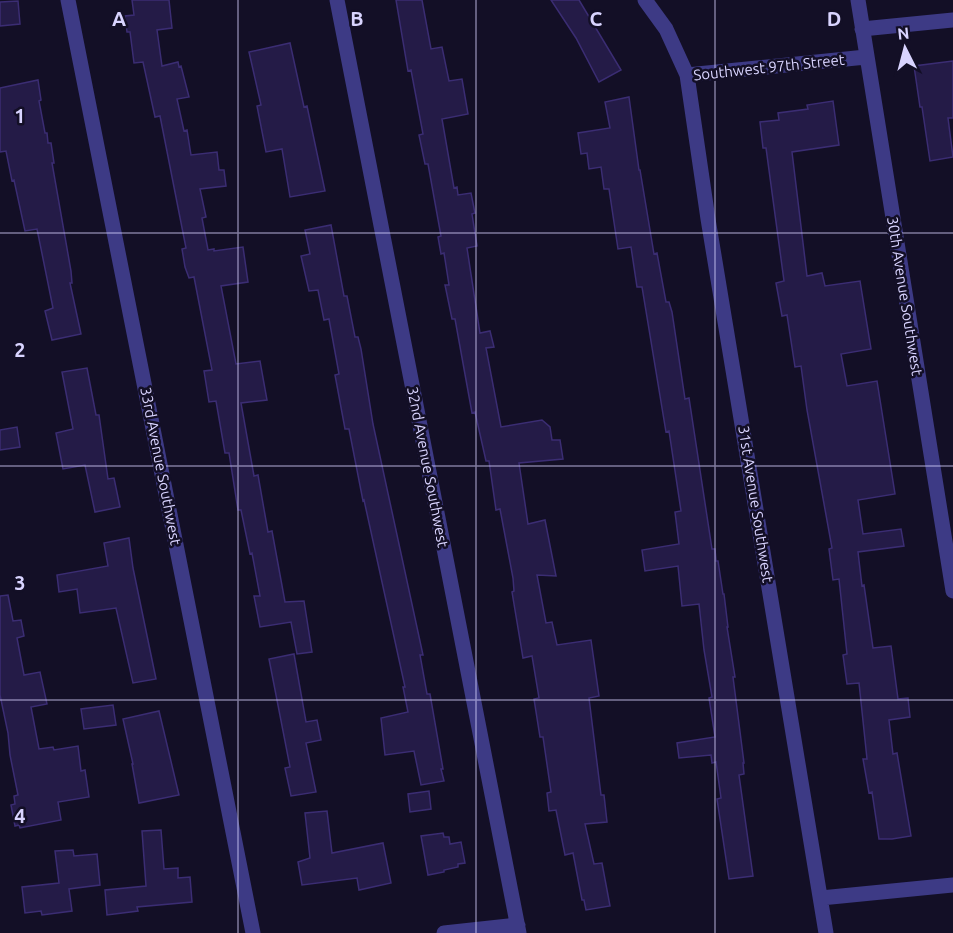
<svg xmlns="http://www.w3.org/2000/svg" width="953" height="933" font-family="Ubuntu,sans-serif">
	<style>
		.building { fill: #241b47; stroke: #3b2d73; stroke-width: 1.5 }
		.lines { fill: none; stroke-linecap: round; stroke-linejoin: round }
		.minor { stroke: #3d3a85; stroke-width: 15 }
		.grid { fill: none; stroke: #d9d4ff; stroke-width: 1.5; stroke-opacity: 0.55 }
		.labels { text-anchor: middle; dominant-baseline: central; stroke-width: 5; stroke-linejoin: round; paint-order: stroke }
		.street-label { font-size: 15px; fill: #d9d4ff; stroke: #130f26 }
		.grid-label { font-size: 20px; text-anchor: middle; font-weight: bold; fill: #d9d4ff; stroke: #130f26; stroke-width: 5; stroke-linejoin: round; paint-order: stroke }
	</style>
	<rect width="100%" height="100%" fill="#130f26"/>
	<path class="building" d="M132 0H169L172 28 157 30 162 66 178 62 179 67 181 66 189 97 177 99 184 131 187 130 191 155 217 152 219 170H224L226 186 200 189 206 217 202 218 208 250 214 249V251L243 247 248 282 221 286 236 364 260 361 267 400 241 403 254 476 258 475 268 532 272 531 285 602 304 601 312 652 297 654 291 622 260 627 254 596H260L252 553 250 554 241 510H238L229 453H225L216 401 209 402 204 371 212 370 194 277 189 278 185 267 182 249 186 248 160 116 155 117 143 62 134 63 130 32H127L125 16 134 15Z
		M396 0H422L431 49 442 47 449 81 462 79 468 114 442 119 454 188 457 187 458 195 471 193 475 213 472 214 477 246 467 248 480 333 490 331 494 347 486 348 501 427 542 420 550 427 552 440H560L563 459 519 463 528 524 545 520 556 576 537 575 546 623 552 622 557 645 591 640 599 696 589 698 601 795H604L607 822 585 824 594 864 602 863 610 906 586 910 584 900H582L573 853 565 855 556 810 549 811 547 793 551 792 543 737H540L534 699 539 698 532 656 523 658 512 592 514 591 513 578 500 509 496 510 489 461H486L475 412 472 413 455 319H452L445 285H449L444 253 441 254 438 237 441 236 428 164H425L419 135 423 134 411 70 408 71Z
		M551 0H579L621 70 599 82 576 38Z
		M18 1 20 24 0 26V2Z
		M290 43 304 107 307 106 325 191 290 197 282 149 266 152 257 106 261 105 249 52Z
		M953 61V118H948L953 157 930 161 922 107H920L914 66Z
		M38 80 41 100 39 101 45 133H47L48 143H51L54 163H52L71 271 72 283H70L81 334 52 340 45 311 53 308 37 229 25 231 14 180 12 181 6 151 0 152V88Z
		M629 97 639 170H640L654 254 657 253 666 302H669L672 312 685 399 689 398 712 549H715L716 561H718L723 594H724L728 627H727L735 677H733L744 763H743L744 774 739 775 753 876 729 879 717 799 721 798 716 762 712 763 711 755 679 758 677 743 715 737 709 698 712 697 704 650 699 604 682 606 678 566 645 571 642 550 679 544 675 512 681 511 669 431 666 432 642 287H637L631 247 618 249 609 189H604L601 167 589 169 587 153 581 154 578 133 610 128 605 102Z
		M833 101 839 145 792 152 807 276 822 273 825 286 860 281 871 349 841 354 847 386 877 381 895 494 858 500 863 534 901 529 904 546 858 552 862 586 864 585 873 648 891 646 898 699 908 698 910 717 889 720 893 754 897 753 911 836 892 839H879L872 792 869 793 863 759H867L859 683 847 684 843 655 847 654 839 579 833 580 829 549 832 548 807 410 801 366 795 367 787 315 782 316 776 283 784 281 766 148H763L760 122 779 120 778 113 808 109 807 105Z
		M331 225 344 296H347L355 337H358L361 349 373 424 423 655H420L427 694H430L443 769H441L444 781 421 785 414 751 385 755 381 718 408 712 403 687H405L364 500 363 501 349 429H345L335 375 339 374 329 319 324 320 318 290 309 291 301 256 310 254 305 230Z
		M87 368 96 415H99L108 479 114 478 120 507 95 512 85 465 63 469 56 433 73 429 62 372Z
		M17 427 20 447 0 450V430Z
		M129 538 133 568 156 679 133 683 116 608 80 613 77 589 59 592 57 575 108 566 104 543Z
		M8 595 13 621 21 620 24 636 17 638 24 675 40 672 47 704 31 707 39 749 53 747 54 750 78 746 81 771 85 770 89 797 58 802 61 820 20 828 19 825 15 826 11 805 15 804 14 796 18 795 10 755 8 733 0 695V596Z
		M294 654 306 722 317 720 321 740 306 743 316 792 291 796 285 768 290 767 269 659Z
		M113 705 116 725 84 729 81 709Z
		M159 711 179 795 139 803 132 764H133L123 719Z
		M429 791 431 809 410 812 408 794Z
		M327 811 332 853 383 843 391 883 359 890 357 878 302 885 298 862 310 858 305 813Z
		M161 830 164 869 178 868V878L190 877 192 902 137 907 138 911 107 915 105 890 146 886 142 831Z
		M443 833 444 837H449L450 844 461 842 465 863 458 864V867L444 870V872L428 875 421 836Z
		M73 850 74 856 97 854 100 885 69 889 72 911 42 915 41 911 25 913 22 887 59 883 55 851Z"/>
	<g class="lines">
		<path class="minor" d="M68 0 253 933
			M337 0 519 933
			M645 0 666 29 687 75 708 219 826 933
			M858 0 953 591
			M862 29 953 20
			M687 75 866 57
			M821 898 953 885
			M444 933 518 925"/>
	</g>
	<path class="grid" d="M238 0V933M476 0V933M715 0V933M0 233H953M0 466H953M0 700H953"/>
	<g class="labels">
		<g class="street-label">
			<text transform="translate(769 67) rotate(-6)">Southwest 97th Street</text>
			<text transform="translate(905 296) rotate(81)">30th Avenue Southwest</text>
			<text transform="translate(161 466) rotate(79)">33rd Avenue Southwest</text>
			<text transform="translate(428 467) rotate(79)">32nd Avenue Southwest</text>
			<text transform="translate(756 504) rotate(81)">31st Avenue Southwest</text>
		</g>
	</g>
	<g class="grid-label">
		<text x="119" y="26">A</text>
		<text x="357" y="26">B</text>
		<text x="596" y="26">C</text>
		<text x="834" y="26">D</text>
		<text x="20" y="123">1</text>
		<text x="20" y="357">2</text>
		<text x="20" y="590">3</text>
		<text x="20" y="823">4</text>
	</g>
	<g transform="translate(905 48) rotate(354)" stroke="#130f26" stroke-width="4.5" paint-order="stroke">
	<path d="M0-4.5L10 22L0 15L-10 22Z" fill="#d9d4ff"/>
	<text y="-9" font-size="16" font-weight="bold" text-anchor="middle" fill="#d9d4ff">N</text>
	</g>
</svg>
